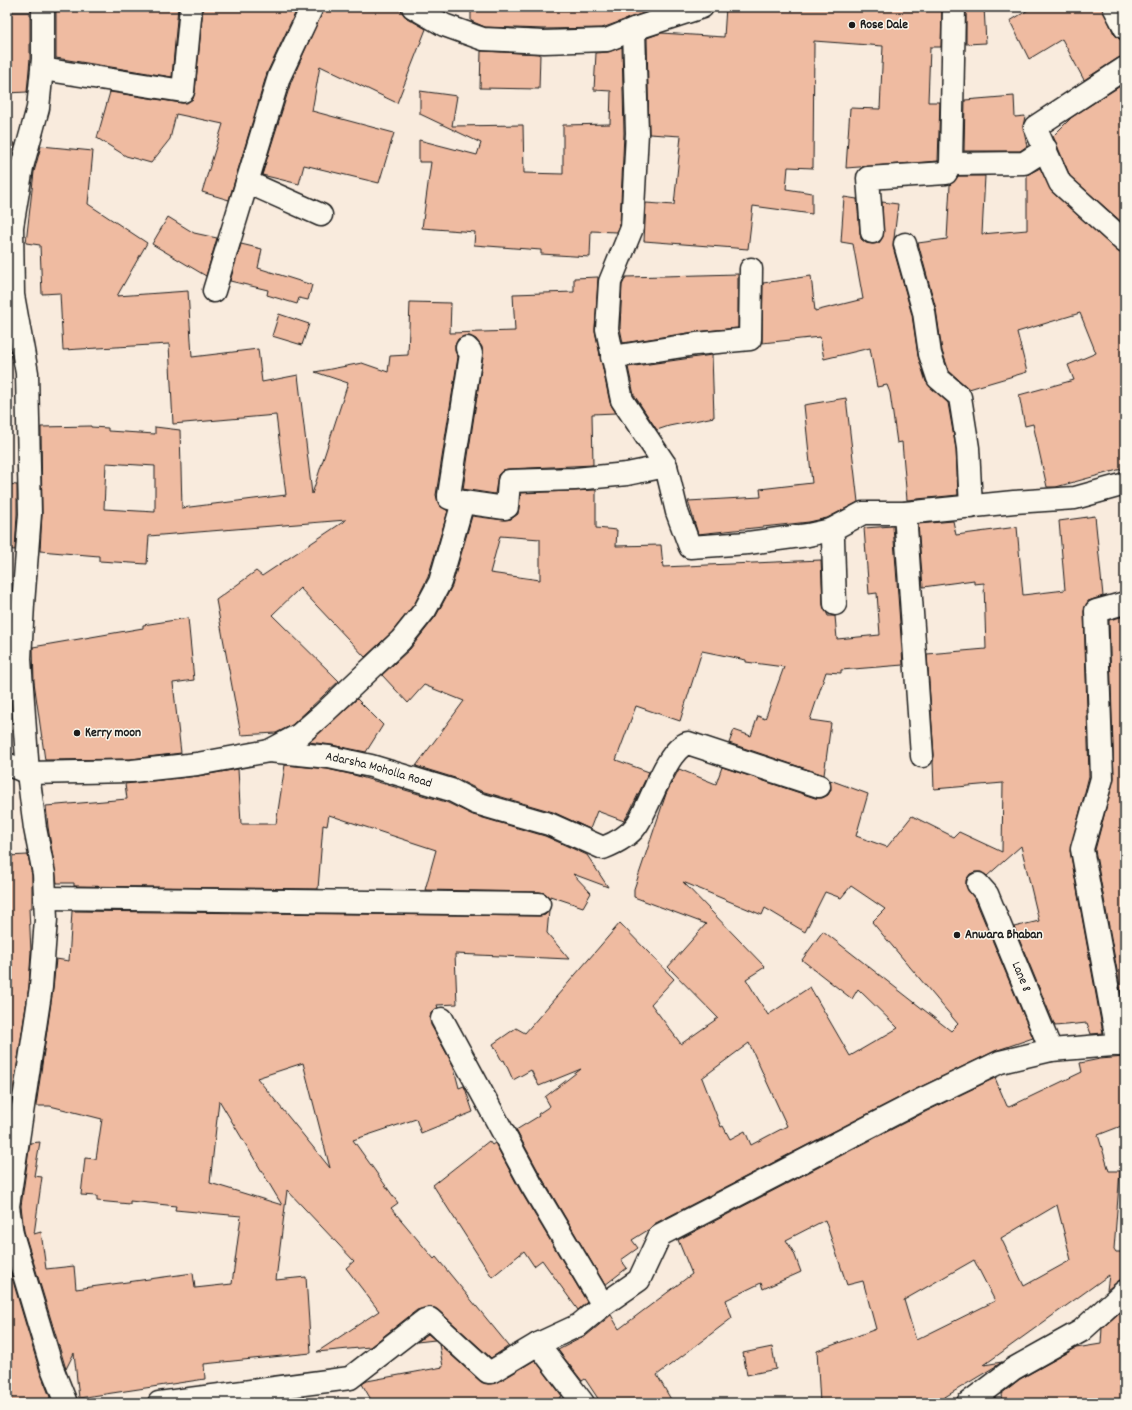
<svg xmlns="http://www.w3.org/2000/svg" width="1132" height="1410" font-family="Dekko,sans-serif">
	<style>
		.building { fill: #efbba1; stroke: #1c1c1c; fill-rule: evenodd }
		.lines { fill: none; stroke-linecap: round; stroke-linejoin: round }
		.minor-casing { stroke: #1c1c1c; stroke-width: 25 }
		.minor { stroke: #fbf7ec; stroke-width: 22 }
		.poi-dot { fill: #1c1c1c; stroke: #fbf7ec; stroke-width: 1.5 }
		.labels { text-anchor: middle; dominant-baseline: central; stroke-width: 3; stroke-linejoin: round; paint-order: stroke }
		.poi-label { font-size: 13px; font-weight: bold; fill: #1c1c1c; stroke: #fbf7ec; text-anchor: start }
		.street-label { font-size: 13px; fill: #1c1c1c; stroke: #fbf7ec }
	</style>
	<rect width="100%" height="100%" fill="#f9ebdd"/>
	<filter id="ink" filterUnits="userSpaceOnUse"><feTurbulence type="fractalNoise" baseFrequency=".025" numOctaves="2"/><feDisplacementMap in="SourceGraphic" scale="8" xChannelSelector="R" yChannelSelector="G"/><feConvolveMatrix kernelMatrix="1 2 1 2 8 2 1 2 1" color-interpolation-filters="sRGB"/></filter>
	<g filter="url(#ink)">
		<path class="building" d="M56 7H178L172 77 56 58Z
			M203 7H298L267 73 229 200 202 192 223 124 176 114 170 139 151 163 126 156 97 138 110 92 181 103H187L193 99 195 92Z
			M324 7H394L401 10 407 18 426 29 397 103 320 66 312 111 394 133 379 183 304 165 299 184 262 175 291 82Z
			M471 7H652V10L602 28 544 29 485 27 471 21Z
			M726 7H863L888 9V7H942L941 47H930L928 102H940L938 161 846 168 850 108 880 109 883 46 814 41 813 168 788 167 786 189 812 193V214L753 206 748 249 644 241 646 203 674 205 681 136 649 134 647 38 661 33 724 37Z
			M966 7H984L986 43 966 44Z
			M1033 7H1102L1114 34 1119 39 1125 40V56L1118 58 1084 80 1062 39 1029 59 1010 21Z
			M7 12H30V58L27 92 7 93Z
			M622 47 624 133 620 225 617 232 591 231 590 257 541 254V250L474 245 475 232 422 228 431 162H419V140L477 155 481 143 420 114V91L457 96 452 126 523 125 524 173 563 174V125L610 124 611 91 594 90 596 53 608 52Z
			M481 51 540 54 539 89 480 88Z
			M1125 83V225L1070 176 1053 136 1072 117Z
			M1014 96 1015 117 1025 116 1023 127 1027 146 1020 151H964L965 100Z
			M7 143H15L7 174Z
			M41 146 93 151 88 204 147 243 117 296 188 291 192 357 258 349 262 382 298 375 312 494 348 383 315 372 362 363 388 372 390 356 408 355 410 302 451 303 450 333 515 331 513 294 574 292V278L598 277 595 331 610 403 616 413 592 414 593 465 508 469 503 470 498 475 495 494 463 489 483 356 482 347 476 339 470 336H464L458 339 455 345V351L458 357 436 495 439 505 448 511 428 577 415 603 392 632 365 657 300 588 272 615 339 681 292 725 276 733 241 735 216 600 256 571 262 576 346 520 149 536 147 564 99 561V556L40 551 42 514 41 427 91 426V427L108 428V431L155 434V427L180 430 182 508 286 495 276 415 173 424 169 344 63 350 60 293 42 294 40 245 26 243 34 172ZM106 463 155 466V512L104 509Z
			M1040 168 1052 192 1117 251 1125 254V468L1056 487H1047L1033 424 1025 426 1019 395 1074 380 1068 365 1096 353 1080 313 1017 332 1027 372 969 389 949 371 942 351 936 309 918 243 947 239 950 185 958 176H985L982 234 1027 230V175Z
			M844 197 857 199 860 233 861 239 866 243 873 244 879 243 883 237 882 202 898 204 893 247 912 315 918 356 926 382 948 403 956 449 958 495 907 500 902 442 897 443 890 393 887 385 877 387 870 348 824 359 820 337 762 343 763 283 811 276 815 311 863 299 853 244 841 242Z
			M168 217 194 233 217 238 206 276 152 244Z
			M241 244 262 249 258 268 312 285 308 300 299 298 297 304 267 295 268 290 230 281Z
			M738 274V328L694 332 623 343 620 328 622 285 626 277Z
			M279 314 309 324 302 345 272 336Z
			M712 355 714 417 669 426 657 430 634 395 628 367Z
			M846 398 858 502 827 518 809 522 698 534 688 501 761 497 760 489 812 483 804 405Z
			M7 484 17 485V514L15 550 7 549Z
			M596 490V528L617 530 616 546 661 545 663 567 821 560 823 605 828 616H835L837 639 880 635 877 593 869 594 864 528 893 526 903 665 841 670V673L826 672 810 720 831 723 824 775 729 743 734 730 751 736 758 716 765 719 784 667 746 662V660L702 651 680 721 636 706 616 760 649 772 630 811 624 821 597 811 590 829 553 812 481 791 455 778 416 766 464 701 424 685 408 703 382 675 410 649 436 616 452 586 472 516 503 520 511 519 518 514 521 493ZM500 536 540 539V580L490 573Z
			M1095 516 1103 596 1088 601 1084 611 1089 776 1070 851 1103 1033 1091 1034 1087 1023 1055 1026 1014 927 1039 921 1021 846 987 876 981 872H975L970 874 966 880V886L976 901 1033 1038 995 1051 916 1089 654 1224 648 1230 632 1240 638 1248 621 1260 627 1268 605 1285 542 1178 516 1130 539 1116 538 1114 550 1106 545 1097 581 1069 539 1086 531 1070 513 1080 504 1060 502 1061 493 1044 516 1028 525 1033 620 923 674 979 651 1004 681 1044 718 1018 668 967 706 924 634 897V889L666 794 679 769 716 784 722 767 815 798H822L828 795 831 790 830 780 868 794 856 836 887 847 912 816 954 837 959 832 1002 852 1003 783 934 789 933 762 934 755 927 654 986 649 984 583 974 584V580L923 587 918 524 953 521 956 535 1017 527 1023 595 1065 590 1059 521ZM683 882 762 915 765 908 805 932 825 892 841 898 851 886 885 909 872 922 958 1024 951 1031 823 931 802 960 852 999 858 989 898 1028 850 1056 810 987 768 1015 746 979 765 967ZM749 1043 787 1126 751 1145 745 1131 730 1139 723 1126 721 1127 702 1078Z
			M1125 616V1014L1095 850 1114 778 1109 620Z
			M188 618 194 680 173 683 181 753 131 759 45 760 34 682 33 647 143 628V625Z
			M357 699 383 725 366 752 332 745 309 742Z
			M285 765 327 769 354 775 446 802 473 815 545 836 587 855 608 887 573 874 591 893 583 907 550 896V898L545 893 539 892 425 890 436 850 329 815 327 826 323 825 318 889 74 886V883H57L48 827 46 806 127 799 125 784 198 776 238 769 241 824H276Z
			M28 855 32 875V908H29L31 952 29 986 11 1105H7V856Z
			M72 911 539 916 545 915 549 911 547 933 569 959 455 954 457 1004 437 1005 438 1008 431 1013 430 1019 431 1025 453 1065 459 1088 464 1086 466 1091 473 1112 421 1133 416 1119 353 1140 398 1203 391 1208 434 1259 436 1257 509 1346 491 1358 438 1310 428 1307 417 1310 370 1347 317 1352 379 1311 346 1268 354 1261 287 1190 276 1280 306 1277 311 1353 204 1364 205 1379 79 1398 74 1353 66 1369 24 1231 21 1206 30 1143 40 1142 34 1176 42 1177 34 1234 41 1232 46 1269 74 1266 76 1289 193 1273 195 1288 232 1284 241 1216 175 1210 176 1206 130 1201V1204L97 1201V1196L81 1195 85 1158 96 1159 102 1119 50 1106H36L53 989 56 959 69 961ZM303 1063 330 1168 257 1078ZM219 1100 282 1205 210 1183Z
			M1125 1057 1122 1105 1124 1125 1098 1135 1109 1171H1120L1114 1249 1116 1252H1125V1279L1117 1282 1107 1290 1109 1275 984 1365 1002 1362 996 1366 935 1403H820L817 1351 876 1329 863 1281 847 1285 825 1220 786 1240 794 1253 801 1272 763 1289 761 1283 726 1300 732 1318 657 1375 673 1403H601L585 1379 582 1381 558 1350 587 1335 611 1315 619 1329 692 1274 678 1240 927 1111 995 1078 1007 1106 1009 1107 1082 1072 1080 1063 1100 1059ZM1057 1205 1071 1260 1024 1286 1001 1238ZM974 1260 995 1301 916 1340 904 1300Z
			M489 1141 492 1145 495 1143 520 1190 587 1302 578 1310 542 1260 534 1266 524 1251 492 1277 433 1185Z
			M7 1261 40 1372 50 1397 46 1403H7Z
			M1125 1308V1402L1096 1400V1403H1002L1001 1394 1020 1379 1076 1348 1101 1344 1102 1328Z
			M428 1334 435 1340 417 1342Z
			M439 1344 480 1381 488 1384 497 1383 535 1360 562 1396 552 1403H373L362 1384 367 1381 443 1367Z
			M772 1347 776 1369 747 1375 743 1353Z"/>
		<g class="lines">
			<g class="minor-casing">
				<g id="minor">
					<path d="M43 7V59L38 108 22 167 12 227 13 295 27 373 30 514 23 604 20 659 28 773 35 828 44 874 46 919 41 987 8 1206 12 1234 52 1368 66 1403"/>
					<path d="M413 7 444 25 483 39 544 42 607 40 634 29 702 7"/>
					<path d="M1114 7 1125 28"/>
					<path d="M634 29 637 133 632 228 610 282 607 329 622 400 666 466 677 512 690 547 748 543 808 535 831 530 863 513H905L1014 502 1075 498 1125 484"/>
					<path d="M1125 68 1035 127 1060 183 1125 242"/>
					<path d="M42 69 183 91 191 7"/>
					<path d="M951 164 954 7"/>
					<path d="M247 182 321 215"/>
					<path d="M872 232 868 178 946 173 951 164 1024 163 1046 149"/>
					<path d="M905 244 924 312 930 354 938 378 960 397 968 448 971 507"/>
					<path d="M214 291 279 77 312 7"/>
					<path d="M612 357 696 344 750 339 751 269"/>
					<path d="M463 502 505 508 507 507 509 481 575 479 627 474 666 466"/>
					<path d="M905 513 922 756"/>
					<path d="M831 530 833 539 835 604"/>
					<path d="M269 751 299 735 323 714 401 640 425 610 440 582 463 502 449 498V495L471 354 470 351 467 348"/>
					<path id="s1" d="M7 764 28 773 132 771 197 764 269 751 329 757 371 766 451 790 476 803 549 824 603 848C613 844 629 836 636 826 650 808 665 750 688 743L819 786"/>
					<path id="s2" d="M978 884 987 894 1051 1050"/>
					<path d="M45 898 539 904"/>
					<path d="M442 1019 531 1184 603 1305"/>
					<path d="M1118 1045 1082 849 1102 778 1096 611 1125 603"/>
					<path d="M538 1344 583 1403"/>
					<path d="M159 1403 350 1378 425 1320 430 1319 488 1372H491L538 1344 579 1325 603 1305 639 1280 660 1235 921 1100 1000 1062 1051 1050 1125 1044"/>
					<path d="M968 1403 1013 1369 1081 1331 1125 1291"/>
				</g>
			</g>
			<use href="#minor" class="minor"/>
		</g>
	</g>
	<g class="poi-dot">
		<circle cx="852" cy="25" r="4"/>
		<circle cx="77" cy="733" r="4"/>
		<circle cx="957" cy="935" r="4"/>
	</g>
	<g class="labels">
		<g class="poi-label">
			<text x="860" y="25">Rose Dale</text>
			<text x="85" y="733">Kerry moon</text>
			<text x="965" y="935">Anwara Bhaban</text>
		</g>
		<g class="street-label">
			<text stroke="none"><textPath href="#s1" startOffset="377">Adarsha Moholla Road</textPath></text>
			<text stroke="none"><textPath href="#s2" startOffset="103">Lane 8</textPath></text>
		</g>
	</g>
	<rect width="1132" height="1410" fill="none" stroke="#fbf7ec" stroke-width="24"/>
	<rect x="12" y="12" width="1108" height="1386" fill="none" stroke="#1c1c1c" stroke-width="1.5" filter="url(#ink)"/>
</svg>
